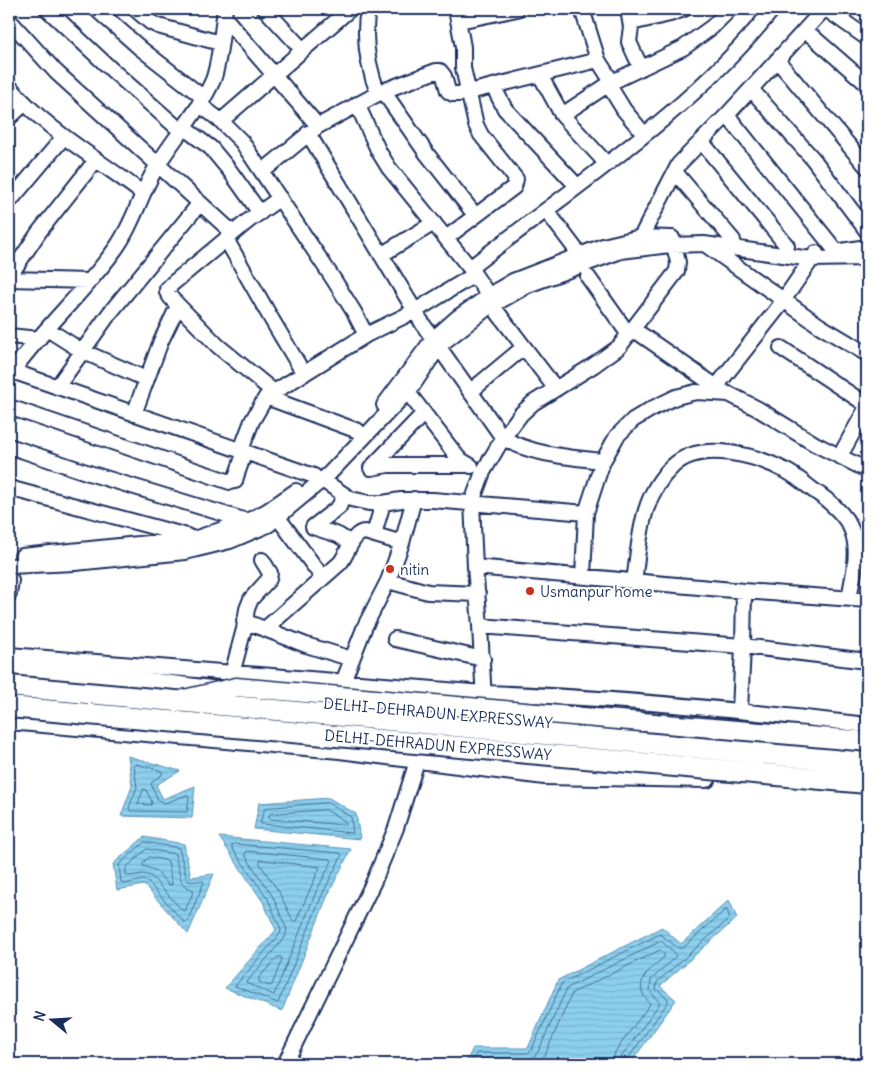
<svg xmlns="http://www.w3.org/2000/svg" width="876" height="1073" font-family="Delius,sans-serif">
	<style>
		.water { fill: url(#water-rules); stroke: #5f90b4 }
		.lines { fill: none; stroke-linecap: round; stroke-linejoin: round }
		.shore { stroke: #486f97; stroke-width: 1 }
		.minor-casing { stroke: #1b2f5e; stroke-width: 18 }
		.major-casing { stroke: #1b2f5e; stroke-width: 21 }
		.highway-casing { stroke: #1b2f5e; stroke-width: 24 }
		.minor { stroke: #fff; stroke-width: 14 }
		.major { stroke: #fff; stroke-width: 18 }
		.highway { stroke: #fff; stroke-width: 20 }
		.major-bridge-casing { stroke: #1b2f5e; stroke-width: 21; stroke-linecap: butt }
		.highway-bridge-casing { stroke: #1b2f5e; stroke-width: 24; stroke-linecap: butt }
		.major-bridge { stroke: #fff; stroke-width: 18 }
		.highway-bridge { stroke: #fff; stroke-width: 20 }
		.poi-dot { fill: #c8321e; stroke: #fff; stroke-width: 2 }
		.labels { text-anchor: middle; dominant-baseline: central; stroke-width: 4; stroke-linejoin: round; paint-order: stroke }
		.poi-label { font-size: 15px; fill: #1b2f5e; stroke: #fff; text-anchor: start }
		.street-label { font-size: 15px; fill: #1b2f5e; stroke: #fff }
	</style>
	<defs>
		<pattern id="water-rules" width="6" height="5" patternUnits="userSpaceOnUse" patternTransform="scale(1.25)"><rect width="6" height="5" fill="#8cd0ed"/><path d="M0 2.5h6" fill="none" stroke="#78b3ce"/></pattern>
	</defs>
	<rect width="100%" height="100%" fill="#fff"/>
	<filter id="ink" filterUnits="userSpaceOnUse"><feTurbulence type="fractalNoise" baseFrequency=".02" numOctaves="2"/><feDisplacementMap in="SourceGraphic" scale="10" xChannelSelector="R" yChannelSelector="G"/><feConvolveMatrix kernelMatrix="1 2 1 2 8 2 1 2 1" color-interpolation-filters="sRGB"/></filter>
	<g filter="url(#ink)">
		<path class="water" d="M128 756 180 771 156 785 163 799 195 786 192 818 121 816 132 786Z
			M329 798 356 814 360 839 254 829 259 803Z
			M144 837 184 844 191 877 214 874 188 934 144 885 117 890 113 864Z
			M219 837 351 849 327 897 282 1011 225 988 276 930 263 902Z
			M729 900 737 918 660 986 676 1000 630 1064H465L473 1048H528L558 980 662 927 681 944Z"/>
		<g class="lines">
			<path class="shore" d="M136 764 162 771V775L154 780 151 784 158 800 165 803 187 795 189 798 187 812 130 811 129 808 137 787 134 766Z
				M144 789 146 790 152 802 151 805 138 804Z
				M328 803 351 817 353 833 263 824 260 823 265 808Z
				M326 810 345 821 346 825 270 819 268 817 270 814Z
				M145 842 179 848 187 880C192 884 199 879 204 882L187 922H184L147 881 143 880 124 884 121 882 119 865Z
				M235 844 340 853 342 855 322 895 278 1003 235 986 280 934 281 930 268 899 232 848V845Z
				M147 849 175 854 181 881 185 886 194 890 185 911 182 910 151 876 143 874 129 876 126 875V868Z
				M247 851 330 859 332 861 316 892 274 995 246 983 285 937 287 930 273 897 245 855Z
				M150 857 168 861 172 885H169L155 870 143 866V863Z
				M263 860 320 867 296 921H293L279 892 260 864V861Z
				M278 957H281L282 959 272 985 269 986 259 982V978Z
				M470 1064 477 1053H527L531 1051 562 983 660 934 678 948H683L724 911 727 910 730 918 657 982 656 989 668 999V1002L627 1060 626 1064
				M477 1064 481 1060 528 1059 534 1057 538 1052 567 988 661 941 675 953 676 956 651 980 650 991 660 1003 622 1056 620 1064
				M536 1064 545 1055 572 993 660 950 664 954V957C654 967 636 977 643 994 645 998 648 1000 650 1004L615 1052 612 1064"/>
			<g class="minor-casing">
				<path id="minor" d="M47 9 112 70 181 131
					M96 9 140 48 204 98
					M135 9 150 22 158 26 220 43
					M265 9 302 49
					M368 9C363 38 367 65 378 93
					M582 9 598 60 612 82
					M628 9 631 27 629 42 641 68
					M826 9 867 38
					M224 17 318 126
					M9 20 56 72 233 233
					M459 21 517 9
					M631 23 670 14 684 9
					M805 30 867 84
					M777 60 867 167
					M540 75 562 115 606 163
					M608 84 624 110 644 134
					M9 86C48 132 96 157 142 193
					M493 86 505 109 577 186
					M751 89 813 159 867 231
					M383 91 427 154 475 215
					M199 104 221 121 242 142 334 280 354 312 366 335
					M357 104 379 152 389 168 470 268 489 296
					M562 115 612 82 683 48 712 27 730 9
					M727 115 836 251
					M9 118 24 104
					M221 121 350 9
					M183 127 211 148 230 171 260 213
					M308 133 424 326 503 438C533 455 568 457 603 461
					M701 141 787 246
					M262 172 318 126 383 91 436 71H440L444 76 448 91 453 94H461L598 60
					M675 172 733 240
					M9 202 63 138
					M546 210 580 255
					M641 237 679 164 727 115 824 9
					M446 238 514 187 516 179 481 135 476 125 463 68V47L456 9
					M672 238 678 262 677 271 619 347 594 365 533 403 521 414 503 438 483 472 472 502 475 567 744 591 867 600
					M226 239 272 320 304 374
					M706 245 820 326 867 354
					M841 251 867 247
					M381 255 434 223
					M470 268C574 186 689 114 773 9
					M9 277 39 232 96 160
					M588 277 629 335
					M9 279 89 281
					M498 313 556 389
					M47 329 82 351 146 379
					M633 329 724 392
					M9 336 39 339
					M781 348 867 405
					M9 370 314 476
					M9 376C41 330 84 293 116 248 135 222 141 190 159 163 176 135 200 110 213 80 220 62 222 29 225 9
					M403 386 459 459 471 466
					M57 387 109 314 200 203
					M716 387 778 308 816 253
					M274 392 218 346 171 298 167 292V289L172 284 248 221 280 198
					M470 392 524 347
					M266 397 358 431
					M384 405 433 339 458 317 496 291 513 281 603 246 641 237 670 238
					M9 407 230 482 235 481 236 477 245 451
					M424 413 371 468 388 465H468
					M134 414 161 341 178 306
					M9 446 92 474 247 521
					M241 450 252 421 266 397 366 335 415 311 474 275
					M840 456 867 407
					M322 480 351 499 369 503H383L401 500H433L586 513
					M9 488 187 536
					M344 495 339 507 313 527 338 535 351 543
					M282 523 323 578
					M374 534 383 503
					M22 556 197 538 247 521 267 511 296 491
					M9 566 75 563 185 552 230 541 268 525 328 475 411 388 440 345 486 309 528 285 621 251 670 245 704 244 811 259 867 258
					M475 567 480 626 484 701
					M583 576 586 513 603 461 617 436 633 420 653 408 676 397 696 392 729 394 758 409 815 444 867 470
					M388 581 428 592 478 594
					M634 582C640 540 640 496 673 466 701 439 759 456 788 472 797 477 805 484 813 490 828 500 845 513 852 531 860 552 853 576 849 598
					M9 594 11 580
					M244 621 306 645 352 659
					M480 626 743 646 744 591
					M265 629 340 563C348 554 352 532 365 532L402 543
					M395 639 483 659
					M9 655 484 693C612 697 740 710 867 725
					M232 674 244 629 247 609 251 599 269 579 270 573 262 560
					M343 682 365 626 388 581 402 543 414 499
					M740 711 743 646 867 661
					M285 1064 374 881 396 828 417 761V750"/>
			</g>
			<g class="major-casing">
				<path id="major" d="M642 722 867 741"/>
			</g>
			<g class="highway-casing">
				<path id="highway" d="M9 672 70 673 218 692
					M399 710 867 752
					M9 719 340 748 545 774 706 777"/>
			</g>
			<use href="#minor" class="minor"/>
			<use href="#major" class="major"/>
			<use href="#highway" class="highway"/>
			<g class="major-bridge-casing">
				<path id="major-bridge" d="M184 699 236 687 642 722"/>
			</g>
			<g class="highway-bridge-casing">
				<path id="highway-bridge" d="M9 686 867 763
					M9 707 867 783"/>
			</g>
			<use href="#major-bridge" class="major-bridge"/>
			<use href="#highway-bridge" class="highway-bridge"/>
		</g>
	</g>
	<g class="poi-dot">
		<circle cx="390" cy="569" r="5"/>
		<circle cx="530" cy="591" r="5"/>
	</g>
	<g class="labels">
		<g class="poi-label">
			<text x="400" y="569">nitin</text>
			<text x="540" y="591">Usmanpur home</text>
		</g>
		<g class="street-label">
			<text transform="translate(438 713) rotate(5)">DELHI–DEHRADUN EXPRESSWAY</text>
			<text transform="translate(438 745) rotate(5)">DELHI-DEHRADUN EXPRESSWAY</text>
		</g>
	</g>
	<rect width="876" height="1073" fill="none" stroke="#fff" stroke-width="30"/>
	<rect x="15" y="15" width="846" height="1043" fill="none" stroke="#1b2f5e" stroke-width="2" filter="url(#ink)"/>
	<g transform="translate(52 1020) rotate(288)" stroke="#ffffff" stroke-width="4" paint-order="stroke">
	<path d="M0-4L9 19L0 12L-9 19Z" fill="#1b2f5e"/>
	<text y="-8" font-size="14" font-weight="bold" text-anchor="middle" fill="#1b2f5e">N</text>
	</g>
</svg>
